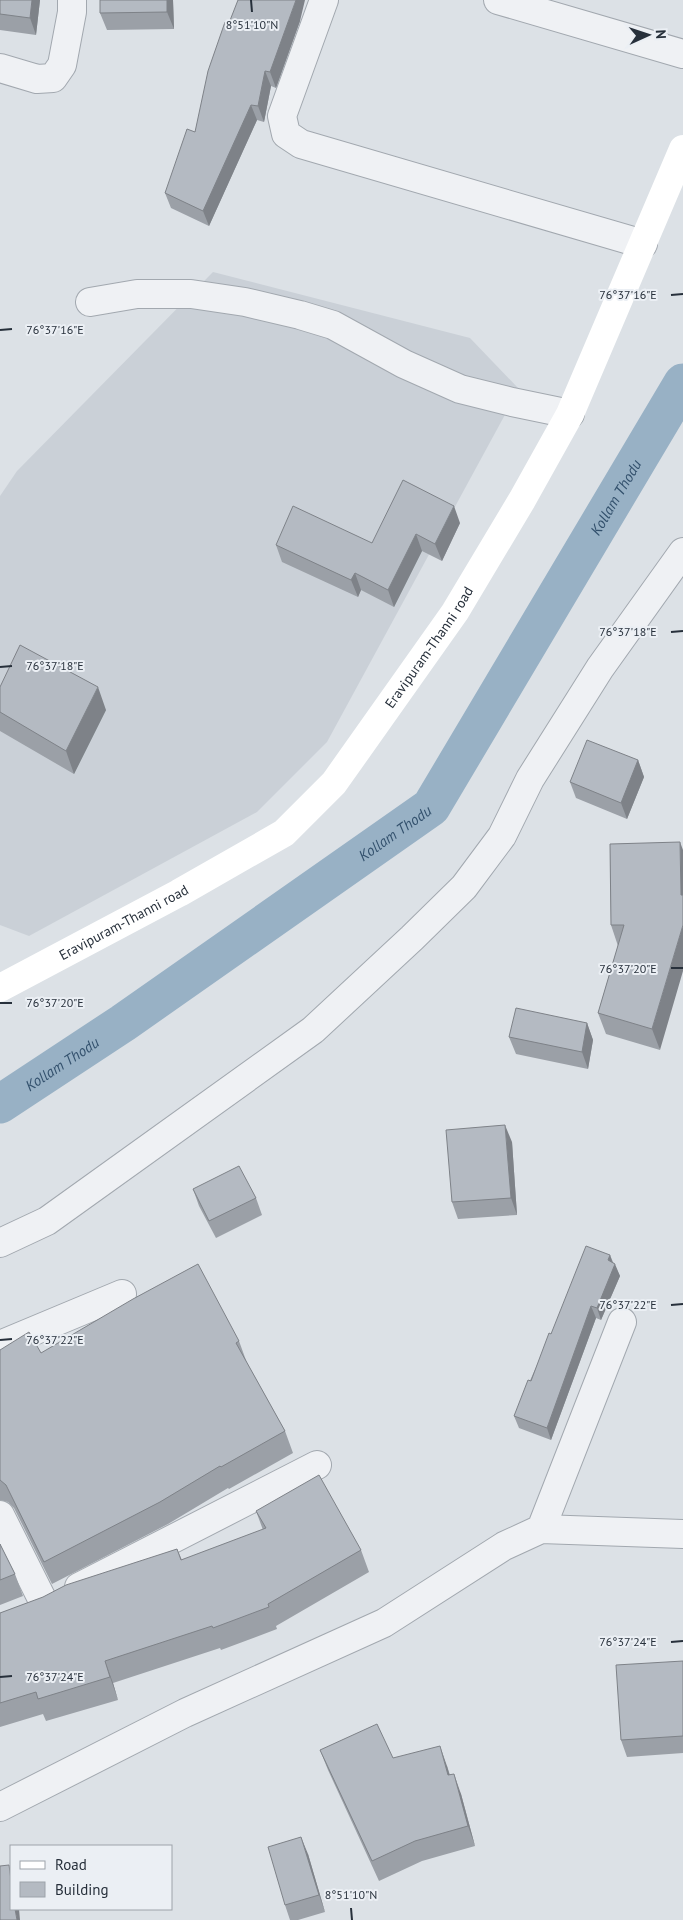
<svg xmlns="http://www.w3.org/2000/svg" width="683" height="1920" font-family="'PT Sans',sans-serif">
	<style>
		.built { fill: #cad0d7 }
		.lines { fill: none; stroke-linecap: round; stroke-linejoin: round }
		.canal { stroke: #98b1c5; stroke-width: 39 }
		.street-casing { stroke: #a2a8af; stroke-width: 30 }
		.street { stroke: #eff1f4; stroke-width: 28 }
		.secondary { stroke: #fff; stroke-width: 28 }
		.wall { fill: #9ba0a7 }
		.shaded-wall { fill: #7e8288 }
		.building { fill: #b4bac2; stroke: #7e8288 }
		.ticks { fill: none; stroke: #27303b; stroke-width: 2 }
		.labels { text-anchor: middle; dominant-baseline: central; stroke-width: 4; stroke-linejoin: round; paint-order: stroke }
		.street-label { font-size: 14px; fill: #27303b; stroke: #ebeff4 }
		.water-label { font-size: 15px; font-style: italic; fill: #33516d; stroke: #ebeff4 }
		.ticks-label { font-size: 12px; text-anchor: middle; fill: #27303b; stroke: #ebeff4; stroke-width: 4; stroke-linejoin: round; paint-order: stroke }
	</style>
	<rect width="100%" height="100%" fill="#dce1e6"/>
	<path class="built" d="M213 272 470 338 519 389 327 742 257 812 29 936 0 925V496L17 471Z"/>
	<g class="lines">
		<path class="canal" id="s1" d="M0 1104 123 1023 431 807 683 383"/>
		<g class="street-casing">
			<path id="street" d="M324 0 282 116 286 134 301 144 643 244
				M498 0 683 54
				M0 68 37 79 53 78 62 65 72 12V0
				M90 302 137 294H191L245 302 300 315 333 325 404 364 460 389 512 402 570 414
				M0 1243 47 1221 313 1030 412 938 464 887 502 836 530 779 600 668 683 552
				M0 1345 122 1294
				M0 1515 45 1605
				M541 1529 683 1534
				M79 1587 317 1465
				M0 1807 185 1713 384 1623 504 1546 541 1529 622 1322"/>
		</g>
		<use href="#street" class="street"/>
		<path class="secondary" id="s2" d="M0 988 179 893 284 833 334 783 455 612 522 500 570 414 683 149"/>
	</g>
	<path class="wall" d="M0 0H40L36 35 0 30Z
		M173 0 174 29 107 30 100 13Z
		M300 21 276 88 271 86 264 122 257 120 209 226 171 208 165 193 195 132 229 23Z
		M460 523 442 561 422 551 394 607 361 590 358 597 282 562 276 545 372 543Z
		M0 687 106 710 74 774 0 731Z
		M638 760 644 777 627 819 576 798 570 782Z
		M610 844 660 1050 606 1034 598 1013 618 946 611 925Z
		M587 1023 593 1040 588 1069 516 1054 509 1037Z
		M512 1142 517 1215 458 1219 452 1202Z
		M193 1189 256 1198 262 1215 216 1238 199 1206Z
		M610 1255 613 1262 620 1276 601 1320 596 1318 551 1440 519 1428 514 1416 551 1334Z
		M239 1341 247 1363 285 1431 293 1453 229 1489 228 1488 168 1524 52 1584 14 1508 8 1502 0 1500V1350L41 1353Z
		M256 1511 361 1550 369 1572 276 1626 277 1629 221 1650 220 1648 113 1683 118 1700 46 1721 43 1714 0 1727V1613L177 1549 182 1560 263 1530Z
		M0 1544 15 1574 23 1596 0 1605Z
		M683 1661V1753L627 1757 621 1740Z
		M320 1750 393 1758 447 1766 450 1775 461 1794 475 1846 422 1861 379 1881 328 1770Z
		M308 1854 325 1912 298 1920H290L285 1905Z"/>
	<path class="shaded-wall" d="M32 0H40L36 35 30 18Z
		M167 0H173L174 29 167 12Z
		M296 0H305L300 21 276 88 270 72Z
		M265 71 271 86 264 122 258 106Z
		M251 105 257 120 209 226 203 211Z
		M454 506 460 523 442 561 435 544Z
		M416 534 422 551 394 607 388 590Z
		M355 573 361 590 358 597 351 580Z
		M98 687 106 710 74 774 66 751Z
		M638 760 644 777 627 819 621 803Z
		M680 842 683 850V900L681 895Z
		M683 925V971L660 1050 652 1029Z
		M587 1023 593 1040 588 1069 582 1052Z
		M505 1125 512 1142 517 1215 511 1198Z
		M610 1255 614 1267 615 1264 620 1276 601 1320 597 1308 608 1260Z
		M591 1306 596 1318 551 1440 547 1428Z
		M105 1661 113 1683 118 1700 110 1677Z
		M440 1746 447 1766 455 1795 448 1775Z
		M454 1774 461 1794 475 1846 468 1826Z
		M301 1837 308 1854 325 1912 319 1895Z
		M15 1909H19L20 1920H17Z"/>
	<path class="building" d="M0 0H32L30 18 0 14Z
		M100 0H167V12L100 13Z
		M238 0H296L270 72 265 71 258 106 251 105 203 211 165 193 187 129 195 132 208 71 225 22 229 23Z
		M403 480 454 506 435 544 416 534 388 590 355 573 351 580 276 545 293 506 372 543Z
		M20 645 98 687 66 751 0 712V687Z
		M587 740 638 760 621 803 570 782Z
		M680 842 681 895H683V925L652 1029 598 1013 624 925H611L610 844Z
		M516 1008 587 1023 582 1052 509 1037Z
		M505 1125 511 1198 452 1202 446 1130Z
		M239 1166 256 1198 209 1221 193 1189Z
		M586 1246 610 1255 608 1260 615 1264 597 1308 591 1306 547 1428 514 1416 528 1380 531 1381 549 1333 551 1334Z
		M198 1264 239 1341 236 1343 285 1431 221 1467 220 1466 160 1502 44 1562 6 1485 0 1480V1350L29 1332 41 1353 133 1299Z
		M319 1475 361 1550 268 1604 269 1607 213 1628 212 1626 105 1661 110 1677 38 1699 36 1692 0 1703V1613L43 1597 66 1585 177 1549 181 1560 266 1528 256 1511Z
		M0 1544 15 1574 0 1580Z
		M683 1661V1736L621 1740 616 1665Z
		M377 1724 393 1758 440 1746 448 1775 454 1774 468 1826 415 1841 372 1861 320 1750Z
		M301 1837 319 1895 285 1905 268 1847Z
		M9 1865 11 1880V1909H15L17 1920H0V1866Z"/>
	<path class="ticks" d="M251 0 252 12M671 295 683 294M0 330 12 329M671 632 683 631M0 667 12 666M671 968H683M0 1003H12M671 1305 683 1304M0 1340 12 1339M671 1642 683 1641M0 1677 12 1676M351 1908 352 1920"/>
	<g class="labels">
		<g class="street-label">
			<text stroke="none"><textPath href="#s2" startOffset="560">Eravipuram-Thanni road</textPath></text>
			<text stroke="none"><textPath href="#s2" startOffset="140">Eravipuram-Thanni road</textPath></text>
		</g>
		<g class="water-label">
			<text stroke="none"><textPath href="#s1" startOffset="884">Kollam Thodu</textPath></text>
			<text stroke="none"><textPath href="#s1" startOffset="479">Kollam Thodu</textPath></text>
			<text stroke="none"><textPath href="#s1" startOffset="74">Kollam Thodu</textPath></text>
		</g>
	</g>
	<g class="ticks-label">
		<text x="252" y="29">8°51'10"N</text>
		<text x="628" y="299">76°37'16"E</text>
		<text x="55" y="334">76°37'16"E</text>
		<text x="628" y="636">76°37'18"E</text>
		<text x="55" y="670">76°37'18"E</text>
		<text x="628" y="973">76°37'20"E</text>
		<text x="55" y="1007">76°37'20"E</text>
		<text x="628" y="1309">76°37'22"E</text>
		<text x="55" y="1344">76°37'22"E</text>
		<text x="628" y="1646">76°37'24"E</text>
		<text x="55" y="1681">76°37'24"E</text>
		<text x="351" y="1899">8°51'10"N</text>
	</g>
	<rect x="10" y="1845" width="162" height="65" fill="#ebeff4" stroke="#9da3aa"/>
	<rect x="20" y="1861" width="25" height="8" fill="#ffffff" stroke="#9da3aa"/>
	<text x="55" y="1870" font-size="15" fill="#27303b">Road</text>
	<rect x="20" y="1882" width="25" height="15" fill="#b4bac2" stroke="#9da3aa"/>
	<text x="55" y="1895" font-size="15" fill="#27303b">Building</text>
	<g transform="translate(648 35) rotate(87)" stroke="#ebeff4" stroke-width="4" paint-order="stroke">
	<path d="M0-4L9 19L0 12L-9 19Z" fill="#27303b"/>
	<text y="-8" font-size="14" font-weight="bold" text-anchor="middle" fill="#27303b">N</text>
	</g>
</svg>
